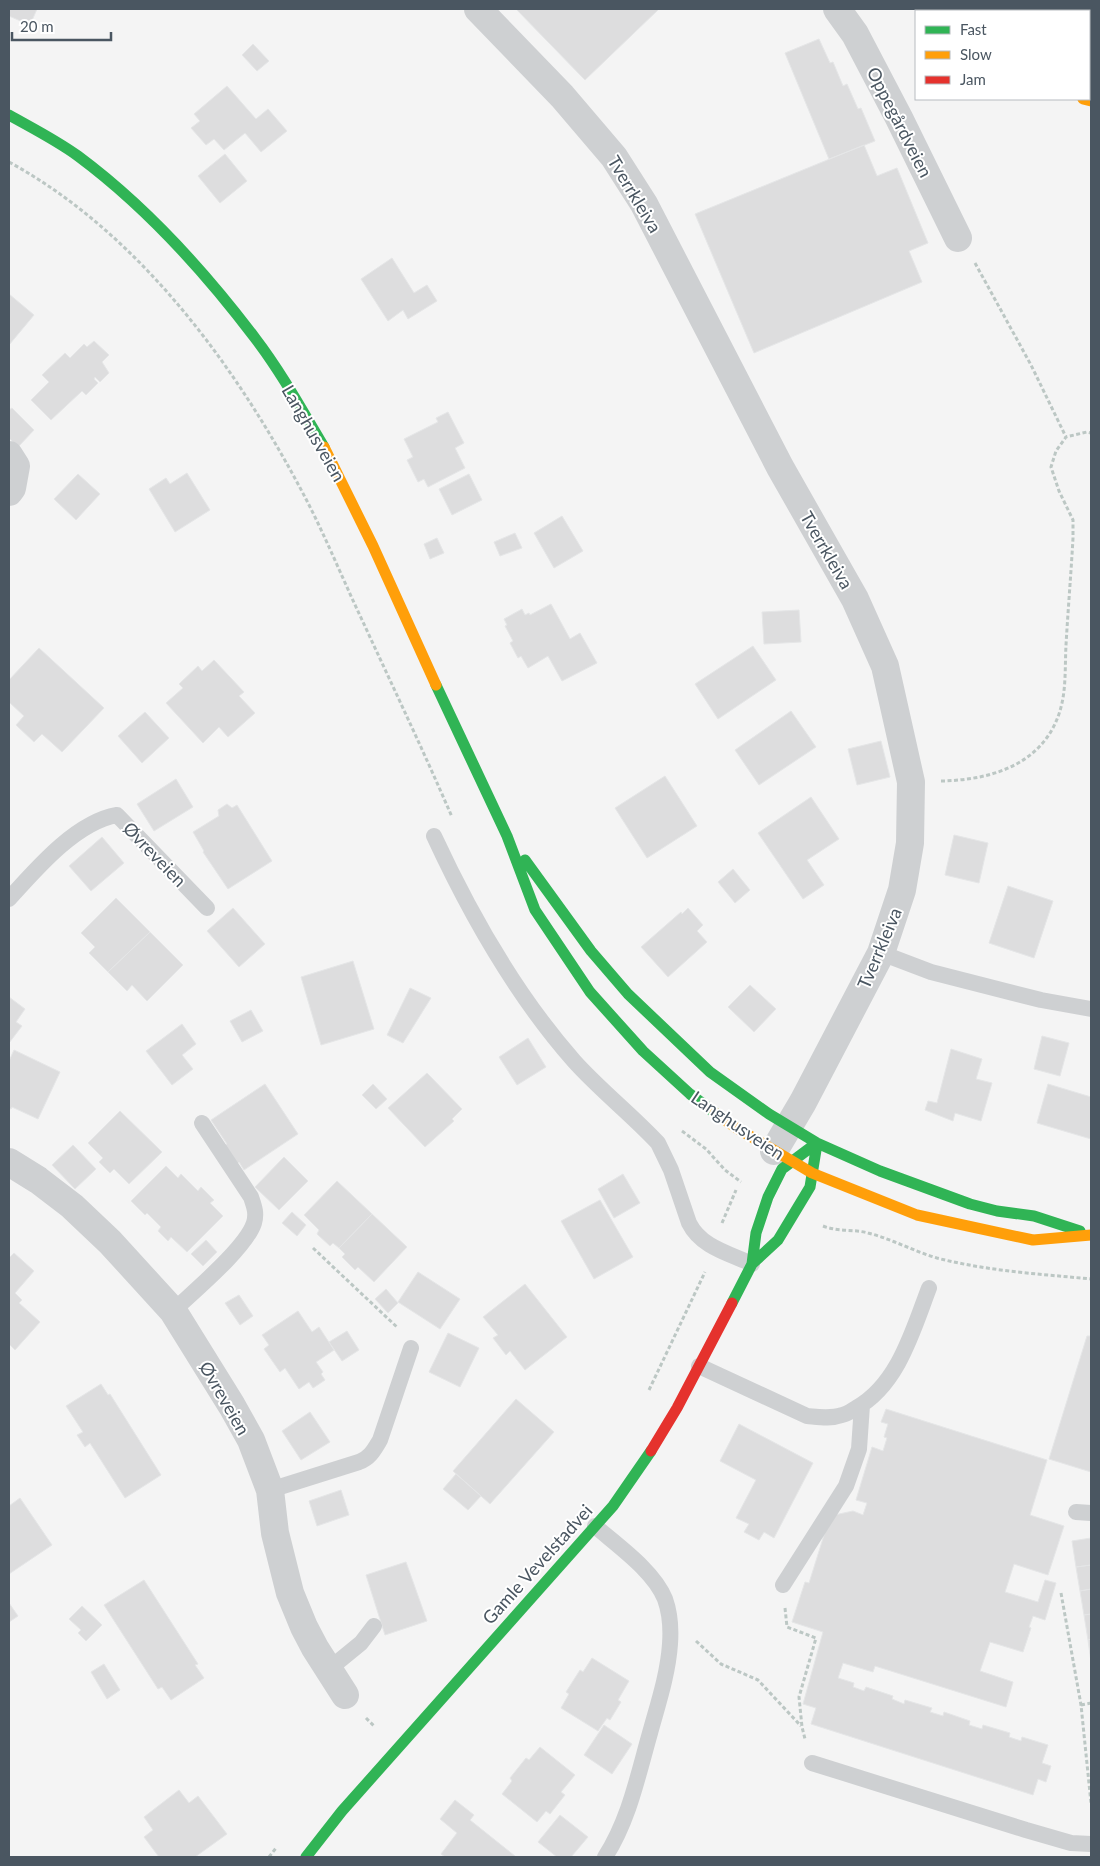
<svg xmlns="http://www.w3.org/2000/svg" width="1100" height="1866" font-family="Lato,sans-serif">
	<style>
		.building { fill: #ddddde; stroke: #e5e6e7 }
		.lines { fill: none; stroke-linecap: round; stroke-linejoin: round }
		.path { stroke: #bcc7c4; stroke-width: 3; stroke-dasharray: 4 2.5; stroke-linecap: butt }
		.lane { stroke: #ced0d2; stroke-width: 16 }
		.street { stroke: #ced0d2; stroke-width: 28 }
		.fast { stroke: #30b455; stroke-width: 11 }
		.slow { stroke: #ff9f0a; stroke-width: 11 }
		.jam { stroke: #e5322d; stroke-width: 11 }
		.labels { text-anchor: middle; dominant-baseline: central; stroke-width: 4; stroke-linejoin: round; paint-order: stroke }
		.street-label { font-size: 18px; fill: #4a5661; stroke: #fff }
	</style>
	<rect width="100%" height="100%" fill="#f4f4f4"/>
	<path class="building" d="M9 9H37L30 25 9 16Z
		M516 9H659L585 80Z
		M819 39 830 63 833 62 843 86 847 84 858 109 861 108 875 141 829 159 785 53Z
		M253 44 269 61 257 71 242 55Z
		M227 86 256 119 268 109 287 131 261 152 245 133 224 150 214 139 206 145 191 128 200 121 194 114Z
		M864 145 877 176 897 168 928 243 909 251 922 282 754 353 695 214Z
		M225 154 247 181 220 203 198 176Z
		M392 258 414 293 427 285 437 301 408 319 403 310 388 321 361 279Z
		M9 294 34 315 9 345Z
		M94 341 109 355 102 362 109 373 100 382 95 377 94 379 98 383 86 395 82 391 51 420 31 400 49 382 42 375 65 353 70 358 84 344 87 347Z
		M12 408 34 430 18 447 9 438V410Z
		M448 412 464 443 455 448 465 468 428 487 424 479 418 482 407 460 413 457 404 439 438 422 436 418Z
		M187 473 210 510 175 532 149 489 166 478 170 484Z
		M78 474 100 494 76 520 54 499Z
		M469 474 482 500 452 515 439 489Z
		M562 516 583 551 554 568 534 533Z
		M515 533 522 548 500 556 494 542Z
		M437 538 444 553 430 559 424 544Z
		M551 604 570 639 580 633 597 663 562 681 548 656 528 668 521 656 518 658 510 643 513 641 505 626 507 625 504 619 522 609 525 615 529 613 530 615Z
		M799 610 801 642 764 644 762 612Z
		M753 646 776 680 718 719 695 684Z
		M39 648 104 708 62 752 42 734 34 742 16 725 24 716 9 702V680Z
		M214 660 244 692 239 696 255 713 228 737 219 727 203 743 166 703 183 688 179 684 198 666 202 671Z
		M791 711 816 747 759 785 735 750Z
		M145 712 169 738 142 763 118 736Z
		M881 741 890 777 857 785 848 749Z
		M665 776 697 826 647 858 615 808Z
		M176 779 193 807 154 831 137 804Z
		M811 797 839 839 807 860 824 885 803 899 758 833Z
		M227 804 232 808 237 805 272 861 228 889 203 852 204 851 193 832 219 816 218 810Z
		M954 835 988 843 979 883 945 875Z
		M102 837 124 863 91 891 69 866Z
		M733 869 750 890 735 903 718 882Z
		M1008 886 1053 901 1034 958 989 943Z
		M116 898 150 932 108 972 89 953 95 947 81 933Z
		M233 908 265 944 239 967 207 931Z
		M688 908 703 925 697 931 707 942 668 977 641 947 681 912 682 914Z
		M150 932 183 965 147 1001 132 985 127 991 108 972Z
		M353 961 374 1029 321 1045 301 977Z
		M750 985 776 1009 754 1032 728 1007Z
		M410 988 431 998 403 1043 387 1035Z
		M9 997 25 1009 16 1022 22 1026 9 1043Z
		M251 1010 263 1031 242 1042 230 1021Z
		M182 1024 196 1044 182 1055 193 1069 172 1085 146 1051Z
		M1042 1036 1069 1043 1060 1076 1034 1069Z
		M528 1038 546 1067 517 1085 499 1057Z
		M951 1049 982 1059 976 1079 992 1083 981 1121 955 1113 953 1121 925 1110 928 1101 937 1103Z
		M14 1050 60 1072 38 1119 12 1107 11 1109 9 1108V1061Z
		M427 1073 462 1109 452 1119 454 1121 425 1147 388 1108Z
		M265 1084 298 1134 244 1170 239 1162 237 1164 224 1146 227 1144 211 1120Z
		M373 1084 387 1099 376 1109 362 1095Z
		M1048 1084 1091 1097V1139L1037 1123Z
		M120 1111 162 1152 129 1184 114 1169 110 1173 99 1162 103 1158 88 1143Z
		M73 1145 96 1169 75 1189 52 1165Z
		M284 1157 308 1181 279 1210 255 1187Z
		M166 1166 178 1178 181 1174 198 1191 201 1187 214 1200 210 1203 223 1216 187 1252 171 1237 168 1241 158 1231 161 1227 147 1213 145 1215 131 1201Z
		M623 1174 640 1203 614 1218 598 1189Z
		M337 1181 372 1214 339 1248 333 1243 330 1246 317 1234 319 1230 304 1215Z
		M600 1200 633 1257 594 1279 561 1221Z
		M292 1212 306 1225 297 1236 282 1223Z
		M372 1214 407 1247 374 1282 358 1267 355 1270 342 1257 345 1254 339 1248Z
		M206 1240 217 1252 203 1266 191 1254Z
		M14 1253 34 1271 15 1293 22 1300 19 1303 40 1322 15 1350 9 1344V1258Z
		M418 1272 460 1299 440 1329 398 1302Z
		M525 1284 567 1337 525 1370 510 1351 506 1355 493 1338 498 1335 483 1317Z
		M386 1289 398 1303 388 1313 375 1299Z
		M239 1295 253 1316 240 1325 225 1303Z
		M298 1311 312 1332 319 1327 334 1350 316 1362 323 1372 321 1374 325 1380 313 1388 309 1382 299 1389 285 1368 280 1372 264 1349 269 1345 262 1335Z
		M347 1331 359 1350 342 1361 329 1342Z
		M448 1333 479 1348 460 1387 429 1372Z
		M1087 1336H1091V1472L1049 1459Z
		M101 1384 108 1395 110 1394 161 1475 125 1498 90 1443 85 1447 77 1435 83 1432 66 1406Z
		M516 1399 554 1432 490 1504 453 1471Z
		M886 1409 1047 1460 1030 1515 1064 1526 1048 1575 1014 1564 1005 1592 1038 1602 1045 1580 1056 1583 1045 1620 1033 1616 1029 1627 1031 1628 1023 1652 990 1642 980 1671 1013 1682 1006 1707 875 1666 873 1672 843 1663 838 1678 854 1683 853 1687 864 1691 866 1687 893 1696 892 1699 904 1704 905 1700 932 1708 930 1712 943 1716 944 1712 970 1721 969 1725 982 1729 983 1725 1010 1733 1009 1737 1021 1741 1022 1737 1048 1745 1042 1763 1051 1766 1046 1782 1038 1779 1033 1795 811 1724 816 1708 803 1704 823 1632 792 1622 805 1582 809 1583 830 1516 853 1511 863 1515 867 1503 856 1500 872 1447 883 1451 887 1438 884 1437 888 1424 881 1422Z
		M310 1412 330 1442 301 1460 282 1431Z
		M739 1424 813 1463 774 1538 764 1532 759 1540 744 1532 749 1524 736 1518 756 1480 720 1461Z
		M456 1474 481 1496 468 1510 443 1489Z
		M341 1490 349 1515 317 1526 309 1501Z
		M20 1498 52 1545 9 1574V1506Z
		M1091 1538V1565L1076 1567 1072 1541Z
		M406 1562 427 1621 385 1635 366 1575Z
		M1091 1565V1589L1080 1591 1076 1567Z
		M144 1580 198 1664 195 1665 204 1678 171 1700 162 1687 158 1689 104 1605Z
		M1091 1589V1614L1084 1615 1080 1591Z
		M9 1603 18 1616 9 1622Z
		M82 1606 102 1625 86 1641 78 1633 81 1630 69 1619Z
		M1091 1614V1639L1088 1640 1084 1615Z
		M1091 1639V1662L1088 1640Z
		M592 1658 629 1681 618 1700 621 1702 610 1720 607 1718 598 1731 561 1708 569 1694 566 1692 580 1670 583 1672Z
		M104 1664 120 1690 107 1699 91 1672Z
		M604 1725 632 1744 612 1774 584 1755Z
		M540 1747 575 1775 561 1792 565 1795 550 1814 546 1811 537 1822 502 1794 512 1781 510 1778 526 1758 529 1760Z
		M179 1790 189 1803 198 1796 227 1834 195 1857H159L144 1837 153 1830 144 1817Z
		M455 1800 474 1815 470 1820 515 1856 514 1857H445L441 1854 457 1833 440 1819Z
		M560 1815 588 1837 571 1857H557L538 1842Z"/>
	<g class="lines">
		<path class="path" d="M9 162C141 234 239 370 307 501 327 540 344 582 363 622 393 687 424 752 452 817
			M975 263 1031 365 1066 437
			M941 781C995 780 1049 762 1062 703 1066 685 1065 664 1066 645 1068 610 1071 574 1073 538V520L1059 491 1051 467 1056 451 1066 437 1087 432 1091 433
			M682 1131 706 1149 725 1170 741 1182
			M722 1223 736 1190
			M823 1226C838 1232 854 1229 868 1233 892 1239 913 1251 937 1258 987 1271 1040 1274 1091 1279
			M313 1248 398 1328
			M649 1390 705 1272
			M1061 1593 1081 1705 1091 1803
			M785 1608 787 1627 816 1638 799 1697 802 1727 805 1739
			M696 1641 721 1664 758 1680 801 1726
			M1081 1705 1091 1703
			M366 1718 374 1726
			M269 1857 276 1848"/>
		<path class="lane" d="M1089 11V9
			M1089 62H1091
			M434 836C471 916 515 994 574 1061 600 1090 632 1115 658 1143L671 1170 689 1223C701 1247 728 1253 752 1264
			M9 899C36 869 76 822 117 815L207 908
			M881 953 931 972 1041 1000 1091 1009
			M173 1311C193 1292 246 1248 254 1223 257 1213 254 1206 251 1197L202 1123
			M699 1366 807 1416C819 1417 831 1419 842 1415 847 1414 851 1411 856 1408 898 1385 913 1330 929 1288
			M270 1490 359 1462C370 1458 374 1450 380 1440L411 1348
			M1076 1512 1091 1513
			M595 1526C618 1546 654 1571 665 1599 670 1613 671 1630 670 1644 668 1674 658 1704 650 1733 638 1775 629 1820 605 1857
			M783 1585 846 1486 859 1449 862 1405
			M328 1670 361 1643 374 1626
			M812 1763 1026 1830 1071 1843 1091 1844"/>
		<path class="street" d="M478 9 562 96 614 157 644 204 780 467 855 599 885 666 911 782 910 843 902 890 881 953 803 1102 774 1151
			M837 9 855 34 899 118 958 238
			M9 455 16 466 12 488 9 492
			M9 1162 38 1180 72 1206 110 1242 173 1311 232 1406 251 1440 270 1490 275 1533 290 1593 304 1627 315 1648 345 1695"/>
		<path class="fast" d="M945 9 948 11
			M9 115C32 128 56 140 78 156 144 205 205 272 255 338 281 372 302 410 324 447
			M436 685 507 836 535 910 590 992 643 1051 690 1094 715 1113
			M525 860 591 951 628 994 710 1072 769 1114 817 1143 880 1171 970 1204 997 1211 1034 1216 1080 1231
			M752 1264 756 1233 768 1197 782 1169 810 1148
			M732 1303 752 1264 778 1240 810 1187 816 1150
			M306 1857 342 1811 613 1506 651 1451"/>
		<path class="slow" d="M1083 99 1091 101
			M324 447 373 546 436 685
			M715 1113 735 1127 812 1173 917 1215 1033 1240 1091 1235"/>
		<path class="jam" d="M651 1451 677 1408 732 1303"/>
	</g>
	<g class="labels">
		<g class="street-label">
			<text transform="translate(900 122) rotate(63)">Oppegårdveien</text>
			<text transform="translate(635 194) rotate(59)">Tverrkleiva</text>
			<text transform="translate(314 433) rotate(60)">Langhusveien</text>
			<text transform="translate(827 550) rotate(60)">Tverrkleiva</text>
			<text transform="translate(155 854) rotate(46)">Øvreveien</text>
			<text transform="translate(879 948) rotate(-67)">Tverrkleiva</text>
			<text transform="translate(738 1125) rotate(34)">Langhusveien</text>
			<text transform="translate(225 1398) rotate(60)">Øvreveien</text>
			<text transform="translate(537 1564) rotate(-48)">Gamle Vevelstadvei</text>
		</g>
	</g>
	<rect width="1100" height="1866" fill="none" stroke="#4a5661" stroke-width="20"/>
	<rect x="915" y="10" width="175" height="90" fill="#ffffff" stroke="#b7bbc0"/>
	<rect x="925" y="26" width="25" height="8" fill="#30b455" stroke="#b7bbc0"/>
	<text x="960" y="35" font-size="15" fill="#4a5661">Fast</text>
	<rect x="925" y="51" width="25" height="8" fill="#ff9f0a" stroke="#b7bbc0"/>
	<text x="960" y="60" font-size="15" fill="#4a5661">Slow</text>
	<rect x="925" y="76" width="25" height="8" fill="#e5322d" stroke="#b7bbc0"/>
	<text x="960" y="85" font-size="15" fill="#4a5661">Jam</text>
	<path d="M12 32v8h99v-8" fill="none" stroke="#4a5661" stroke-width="2.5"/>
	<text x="20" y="32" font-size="15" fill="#4a5661" stroke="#ffffff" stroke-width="4" paint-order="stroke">20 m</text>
</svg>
